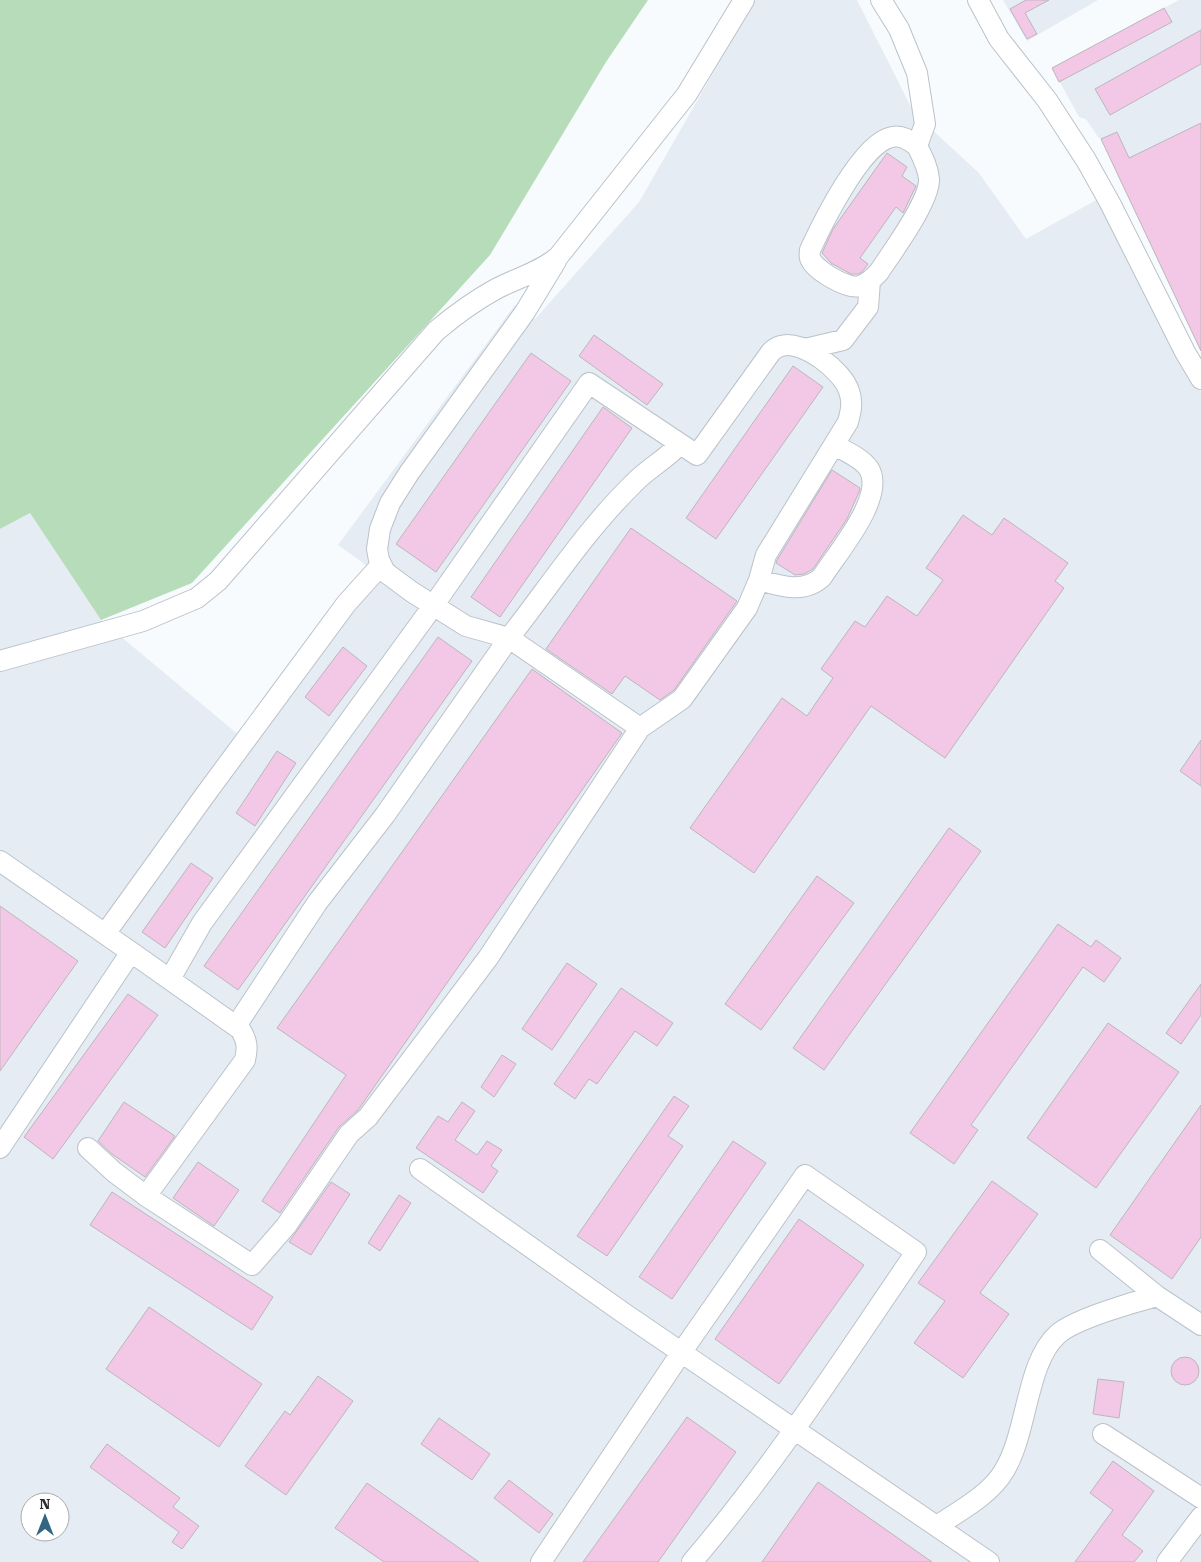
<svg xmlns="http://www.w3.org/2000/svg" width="1201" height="1562" font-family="'Roboto Serif',serif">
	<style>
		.built { fill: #e5ecf4; fill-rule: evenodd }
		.green { fill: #b7dcb9 }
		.building { fill: #f2c8e6; stroke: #bdb5bb }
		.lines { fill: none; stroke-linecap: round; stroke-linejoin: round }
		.minor-casing { stroke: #bbc2c9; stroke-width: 22 }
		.minor { stroke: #fff; stroke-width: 20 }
	</style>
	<rect width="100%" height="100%" fill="#f8fbfe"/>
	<path class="built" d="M755 0H857L914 113 979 173 1026 239 1098 199 1190 379 1201 392V1562H0V529L30 513 101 620 240 736 370 568 338 545 515 305 535 319 639 202ZM30 1502H60V1532H30Z
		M1003 0H1098L1027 41Z
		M1179 0H1201V351L1101 139 1098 137 1086 119 1079 117 1052 68Z"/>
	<path class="green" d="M0 0H648L606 62 490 255 192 583 101 620 30 513 0 529Z"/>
	<path class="building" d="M1026 0H1049L1025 13 1037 34 1027 39 1010 9Z
		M1164 8 1172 22 1059 82 1052 68Z
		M1201 30V64L1110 115 1095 89Z
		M1201 123V351L1101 139 1117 132 1129 158Z
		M887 153 907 167 902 176 916 186 903 213 896 207 860 258 868 264 862 272 858 274H851L831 263 822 253 833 229Z
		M594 335 663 384 647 405 579 356Z
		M531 353 571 381 436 572 396 544Z
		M793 366 823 387 716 539 686 518Z
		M603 407 632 428 500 617 471 597Z
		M832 470 860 488 859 492 847 519 813 569 804 574 795 575 776 563 777 560Z
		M963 515 992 535 1004 518 1068 563 1055 581 1064 588 945 758 871 706 754 873 690 828 782 698 807 716 833 678 821 669 855 621 865 627 887 596 917 616 943 580 926 568Z
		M631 528 737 601 674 690 660 700 625 676 612 694 546 649Z
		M438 637 472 661 238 990 204 966Z
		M343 647 367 666 329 716 305 697Z
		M532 669 622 733 358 1110 339 1127 280 1213 262 1201 346 1075 277 1028Z
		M1201 740V786L1180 771Z
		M277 751 296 763 255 826 236 813Z
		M949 828 981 851 824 1070 793 1048Z
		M191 863 213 878 165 948 142 932Z
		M817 876 854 903 761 1030 725 1004Z
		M0 906 78 961 0 1071Z
		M1058 924 1091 947 1096 940 1121 958 1104 982 1083 967 971 1125 978 1130 954 1164 910 1133Z
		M567 963 597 984 552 1050 522 1029Z
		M1201 984V1015L1181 1044 1166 1033Z
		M621 988 673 1023 657 1046 635 1031 597 1084 589 1079 575 1099 554 1084Z
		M128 994 158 1015 53 1159 24 1137Z
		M1108 1023 1179 1072 1096 1188 1027 1138Z
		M502 1055 516 1064 494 1097 481 1087Z
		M674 1096 689 1106 668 1136 683 1146 607 1256 577 1236Z
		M124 1102 175 1136 145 1177 112 1154 98 1141Z
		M462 1102 475 1111 455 1140 477 1155 487 1141 502 1150 491 1166 498 1171 483 1193 416 1148 438 1116 448 1122Z
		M1201 1105V1237L1172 1279 1110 1235Z
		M733 1141 766 1163 672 1299 639 1277Z
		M198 1162 239 1190 214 1226 173 1198Z
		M992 1181 1038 1214 980 1293 1009 1314 963 1378 914 1343 945 1301 918 1283Z
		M331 1182 350 1194 311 1255 289 1242Z
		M112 1192 273 1297 252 1330 90 1225Z
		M399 1195 411 1203 380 1251 368 1243Z
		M799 1219 864 1265 779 1384 715 1339Z
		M149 1307 262 1384 219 1447 106 1369Z
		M1171 1371a14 14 0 1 1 28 0a14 14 0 1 1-28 0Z
		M318 1376 353 1401 286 1495 245 1466 285 1411 290 1415Z
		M1098 1379 1124 1382 1119 1418 1093 1414Z
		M687 1417 736 1452 658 1562H583Z
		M439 1418 490 1454 472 1480 421 1444Z
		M107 1444 180 1498 173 1507 199 1526 182 1549 172 1542 179 1532 90 1467Z
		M1113 1461 1154 1491 1122 1535 1143 1551 1134 1562H1075L1113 1510 1090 1493Z
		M509 1480 553 1514 539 1533 494 1498Z
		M818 1482 932 1562H762Z
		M367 1483 479 1562H384L335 1528Z"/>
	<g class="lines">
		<g class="minor-casing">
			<path id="minor" d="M881 0 899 29 917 73 925 124 917 146C922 156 928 167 929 179 930 201 892 252 879 272 873 278 868 284 860 286 848 290 814 270 810 258 809 255 810 253 810 250 822 224 862 142 892 137 902 135 909 140 917 146
				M978 0 999 39 1047 100 1086 160 1110 203 1185 352 1201 379
				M556 261 525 312 409 473 390 503 380 529 377 549 379 560 385 572 412 592 466 626 509 638C549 587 586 530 633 484 647 469 665 460 679 445
				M805 349 843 340 868 307 870 281
				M759 580C780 586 804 594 822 577 837 553 886 497 869 469 862 458 845 451 834 445
				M0 661 143 621 197 598 218 581 436 331C455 315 474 301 496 289 517 278 540 272 558 257L687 94 744 0
				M0 861 131 952
				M105 934 205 795 346 604 381 565
				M170 979 202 923 433 606 589 383 697 455 771 352C773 350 777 347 781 346 802 339 843 371 849 391 853 402 851 411 848 422L766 555 759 580 747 608 682 699 640 728
				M0 1148 131 952 240 1029C247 1040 248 1047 245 1060L146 1196 252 1265 286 1226 349 1134 368 1117 488 958 640 728 509 638 385 815 317 903 236 1026
				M88 1148 114 1172 146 1196
				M420 1169 625 1314 989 1562
				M1100 1250 1157 1296 1201 1325
				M1103 1434 1201 1498
				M937 1526C959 1511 990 1495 1004 1471 1028 1432 1026 1362 1058 1334 1075 1319 1134 1302 1157 1296
				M541 1562 681 1353 805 1175 916 1252C844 1357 775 1465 692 1562
				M1167 1562 1201 1517"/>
		</g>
		<use href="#minor" class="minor"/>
	</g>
	<g transform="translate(45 1517)"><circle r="24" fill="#ffffff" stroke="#aaabac"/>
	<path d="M0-4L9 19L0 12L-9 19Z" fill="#326682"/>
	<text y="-8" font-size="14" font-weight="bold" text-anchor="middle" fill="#2a2c2f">N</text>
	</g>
</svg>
